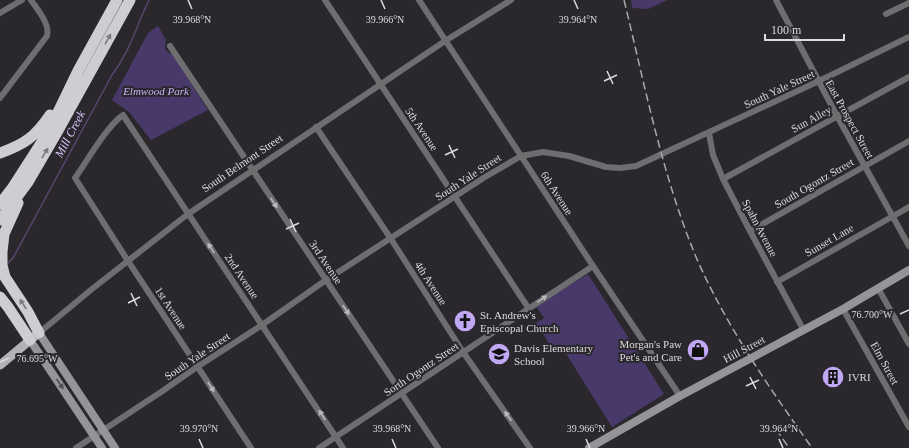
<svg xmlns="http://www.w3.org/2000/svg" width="909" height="448" font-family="'Times New Roman',serif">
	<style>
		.green { fill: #49396a }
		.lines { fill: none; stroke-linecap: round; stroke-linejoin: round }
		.stream { stroke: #57466d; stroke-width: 1.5 }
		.street { stroke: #6e6e70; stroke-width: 6 }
		.secondary { stroke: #959498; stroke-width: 8 }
		.primary { stroke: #b3b2b7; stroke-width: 9 }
		.highway { stroke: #cfcdd3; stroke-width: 11 }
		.rail { stroke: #a9a8ab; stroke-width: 1.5; stroke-dasharray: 8 4; stroke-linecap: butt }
		.oneway { fill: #7c7a80 }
		.oneway2 { fill: #bababc }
		.oneway3 { fill: #4f4e52 }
		.ticks { fill: none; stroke: #dbdadd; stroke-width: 1.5 }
		.labels { text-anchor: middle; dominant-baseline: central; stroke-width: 4; stroke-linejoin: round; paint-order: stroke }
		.street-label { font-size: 11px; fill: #dbdadd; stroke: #2a282d }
		.park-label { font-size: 11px; font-style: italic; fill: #c8b2f9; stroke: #2a282d }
		.poi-label { font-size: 11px; fill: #dbdadd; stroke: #2a282d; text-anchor: start }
		.water-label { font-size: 12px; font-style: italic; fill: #d5c5fb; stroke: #2a282d }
		.ticks-label { font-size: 10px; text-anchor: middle; fill: #dbdadd; stroke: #2a282d; stroke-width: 4; stroke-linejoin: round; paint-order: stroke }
	</style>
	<rect width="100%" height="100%" fill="#2a282d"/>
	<path class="green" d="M631 0H667L648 9 632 8Z
		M158 26 166 40 165 49 168 52 173 55 208 110 151 140 129 112 112 100 148 33Z
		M588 274 664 394 612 427 560 344 552 348 536 323 544 318 536 306Z"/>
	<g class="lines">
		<path class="stream" d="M6 265 13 258 112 75C130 51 136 27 149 0"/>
		<path class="street" d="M325 0 529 309
			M419 0 593 266 680 396
			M776 0 837 116 909 246
			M0 13 22 0
			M886 14 909 3
			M170 46C260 180 348 315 438 448
			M0 98 47 36C50 24 38 10 31 0
			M316 127 391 239 463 352 530 448
			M709 133 713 155 723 179 750 231 803 329
			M723 179 909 77
			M750 231 909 141
			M777 282 909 207
			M878 288 909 344
			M843 309 909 427
			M39 333 92 289 188 214 445 41 511 0
			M76 448 161 392 197 367 262 325 326 280 485 177 521 156 543 152 569 156 606 167 620 168 636 166 819 81 909 37
			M251 448 128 261 75 178C87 161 107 126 123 115L343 448
			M319 448 593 266"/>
		<path class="secondary" d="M39 333 115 448
			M30 340 102 448
			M589 448 680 396 843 309 909 270"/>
		<path class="primary" d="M0 365 35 336"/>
		<path class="highway" d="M0 153C25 144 35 137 50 115
			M18 203 4 234 2 252V265L5 277 28 312 39 333
			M0 204 13 187 49 131 78 71 117 0
			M0 220 28 182 56 134 130 0
			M0 297 8 307 30 340"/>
		<path class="rail" d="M624 0C645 86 662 175 696 257 726 326 769 387 812 448
			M776 429 789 448"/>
	</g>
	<defs><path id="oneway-solid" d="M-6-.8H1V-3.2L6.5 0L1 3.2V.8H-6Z"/></defs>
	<g class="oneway">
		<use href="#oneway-solid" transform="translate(108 39) rotate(-61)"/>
		<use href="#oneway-solid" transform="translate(45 153) rotate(-59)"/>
		<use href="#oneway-solid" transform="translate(23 304) rotate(-123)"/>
	</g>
	<g class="oneway2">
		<use href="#oneway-solid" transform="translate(274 203) rotate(56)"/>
		<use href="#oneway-solid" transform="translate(211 248) rotate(-124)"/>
		<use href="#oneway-solid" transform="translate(542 299) rotate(-34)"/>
		<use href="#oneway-solid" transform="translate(346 310) rotate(57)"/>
		<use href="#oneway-solid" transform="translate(211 387) rotate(57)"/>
		<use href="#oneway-solid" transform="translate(322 415) rotate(-123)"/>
		<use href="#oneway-solid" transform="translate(508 416) rotate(-125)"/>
	</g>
	<use class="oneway3" href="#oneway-solid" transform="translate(60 384) rotate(56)"/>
	<path class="ticks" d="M188 0 192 9M381 0 385 9M574 0 578 9M607 71 613 84M604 81 617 75M449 145 455 158M445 155 458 149M290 219 296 232M286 229 299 223M131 293 137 306M128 303 140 297M900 314 909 310M0 362 9 358M750 377 756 389M746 386 759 380M199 439 203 448M392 439 396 448M586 439 590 448M779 439 783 448"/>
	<defs>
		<g id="church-disc" transform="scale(1.15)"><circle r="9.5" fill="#c0a8f4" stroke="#2a282d"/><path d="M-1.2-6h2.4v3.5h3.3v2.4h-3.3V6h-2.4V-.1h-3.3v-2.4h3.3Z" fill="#111"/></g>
		<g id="shop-disc" transform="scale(1.15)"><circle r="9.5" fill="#c0a8f4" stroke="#2a282d"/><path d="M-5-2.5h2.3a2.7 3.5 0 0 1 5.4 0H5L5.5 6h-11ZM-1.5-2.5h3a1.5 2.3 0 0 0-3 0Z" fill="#111"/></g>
		<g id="school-disc" transform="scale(1.15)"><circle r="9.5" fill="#c0a8f4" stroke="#2a282d"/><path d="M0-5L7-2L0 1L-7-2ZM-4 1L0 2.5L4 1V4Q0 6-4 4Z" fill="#111"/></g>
		<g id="building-disc" transform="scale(1.15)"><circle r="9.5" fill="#c0a8f4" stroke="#2a282d"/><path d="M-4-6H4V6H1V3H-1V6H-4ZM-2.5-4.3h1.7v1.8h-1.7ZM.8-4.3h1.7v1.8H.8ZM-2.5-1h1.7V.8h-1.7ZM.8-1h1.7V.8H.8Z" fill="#111"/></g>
	</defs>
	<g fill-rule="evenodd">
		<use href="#church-disc" x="465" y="321"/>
		<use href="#shop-disc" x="698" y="350"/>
		<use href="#school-disc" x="499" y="354"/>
		<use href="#building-disc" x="833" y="377"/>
	</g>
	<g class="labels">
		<g class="street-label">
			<text transform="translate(779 89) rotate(-25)">South Yale Street</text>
			<text transform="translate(811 119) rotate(-29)">Sun Alley</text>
			<text transform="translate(850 119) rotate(61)">East Prospect Street</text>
			<text transform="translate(422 129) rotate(56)">5th Avenue</text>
			<text transform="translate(242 163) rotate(-34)">South Belmont Street</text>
			<text transform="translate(468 177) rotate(-33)">South Yale Street</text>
			<text transform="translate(814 183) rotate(-30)">South Ogontz Street</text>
			<text transform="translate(557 193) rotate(57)">6th Avenue</text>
			<text transform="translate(760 228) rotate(62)">Spahn Avenue</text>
			<text transform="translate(829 240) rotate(-30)">Sunset Lane</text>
			<text transform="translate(326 262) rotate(56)">3rd Avenue</text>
			<text transform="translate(242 276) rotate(56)">2nd Avenue</text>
			<text transform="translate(431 283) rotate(57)">4th Avenue</text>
			<text transform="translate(171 308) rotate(57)">1st Avenue</text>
			<text transform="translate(744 349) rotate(-28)">Hill Street</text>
			<text transform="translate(197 356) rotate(-34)">South Yale Street</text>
			<text transform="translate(885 363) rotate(61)">Elm Street</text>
			<text transform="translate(421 369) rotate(-34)">Sorth Ogontz Street</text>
		</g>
		<g class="park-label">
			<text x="156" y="91">Elmwood Park</text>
		</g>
		<g class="poi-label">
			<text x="480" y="315">St. Andrew's<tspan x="480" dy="13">Episcopal Church</tspan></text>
			<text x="682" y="344" text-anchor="end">Morgan's Paw<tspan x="682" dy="13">Pet's and Care</tspan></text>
			<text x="514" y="348">Davis Elementary<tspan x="514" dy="13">School</tspan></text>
			<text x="848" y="377">IVRI</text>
		</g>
		<g class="water-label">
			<text transform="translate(70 134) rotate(-62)">Mill Creek</text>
		</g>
	</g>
	<g class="ticks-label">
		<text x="385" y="23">39.966°N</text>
		<text x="578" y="23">39.964°N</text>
		<text x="192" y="23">39.968°N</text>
		<text x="872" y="318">76.700°W</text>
		<text x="37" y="362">76.695°W</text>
		<text x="199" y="432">39.970°N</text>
		<text x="392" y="432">39.968°N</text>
		<text x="586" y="432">39.966°N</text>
		<text x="779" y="432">39.964°N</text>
	</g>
	<path d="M765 34v6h79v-6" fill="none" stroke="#dbdadd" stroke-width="2"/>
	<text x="771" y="34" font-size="12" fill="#dbdadd" stroke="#2a282d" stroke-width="3" paint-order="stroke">100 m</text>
</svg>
